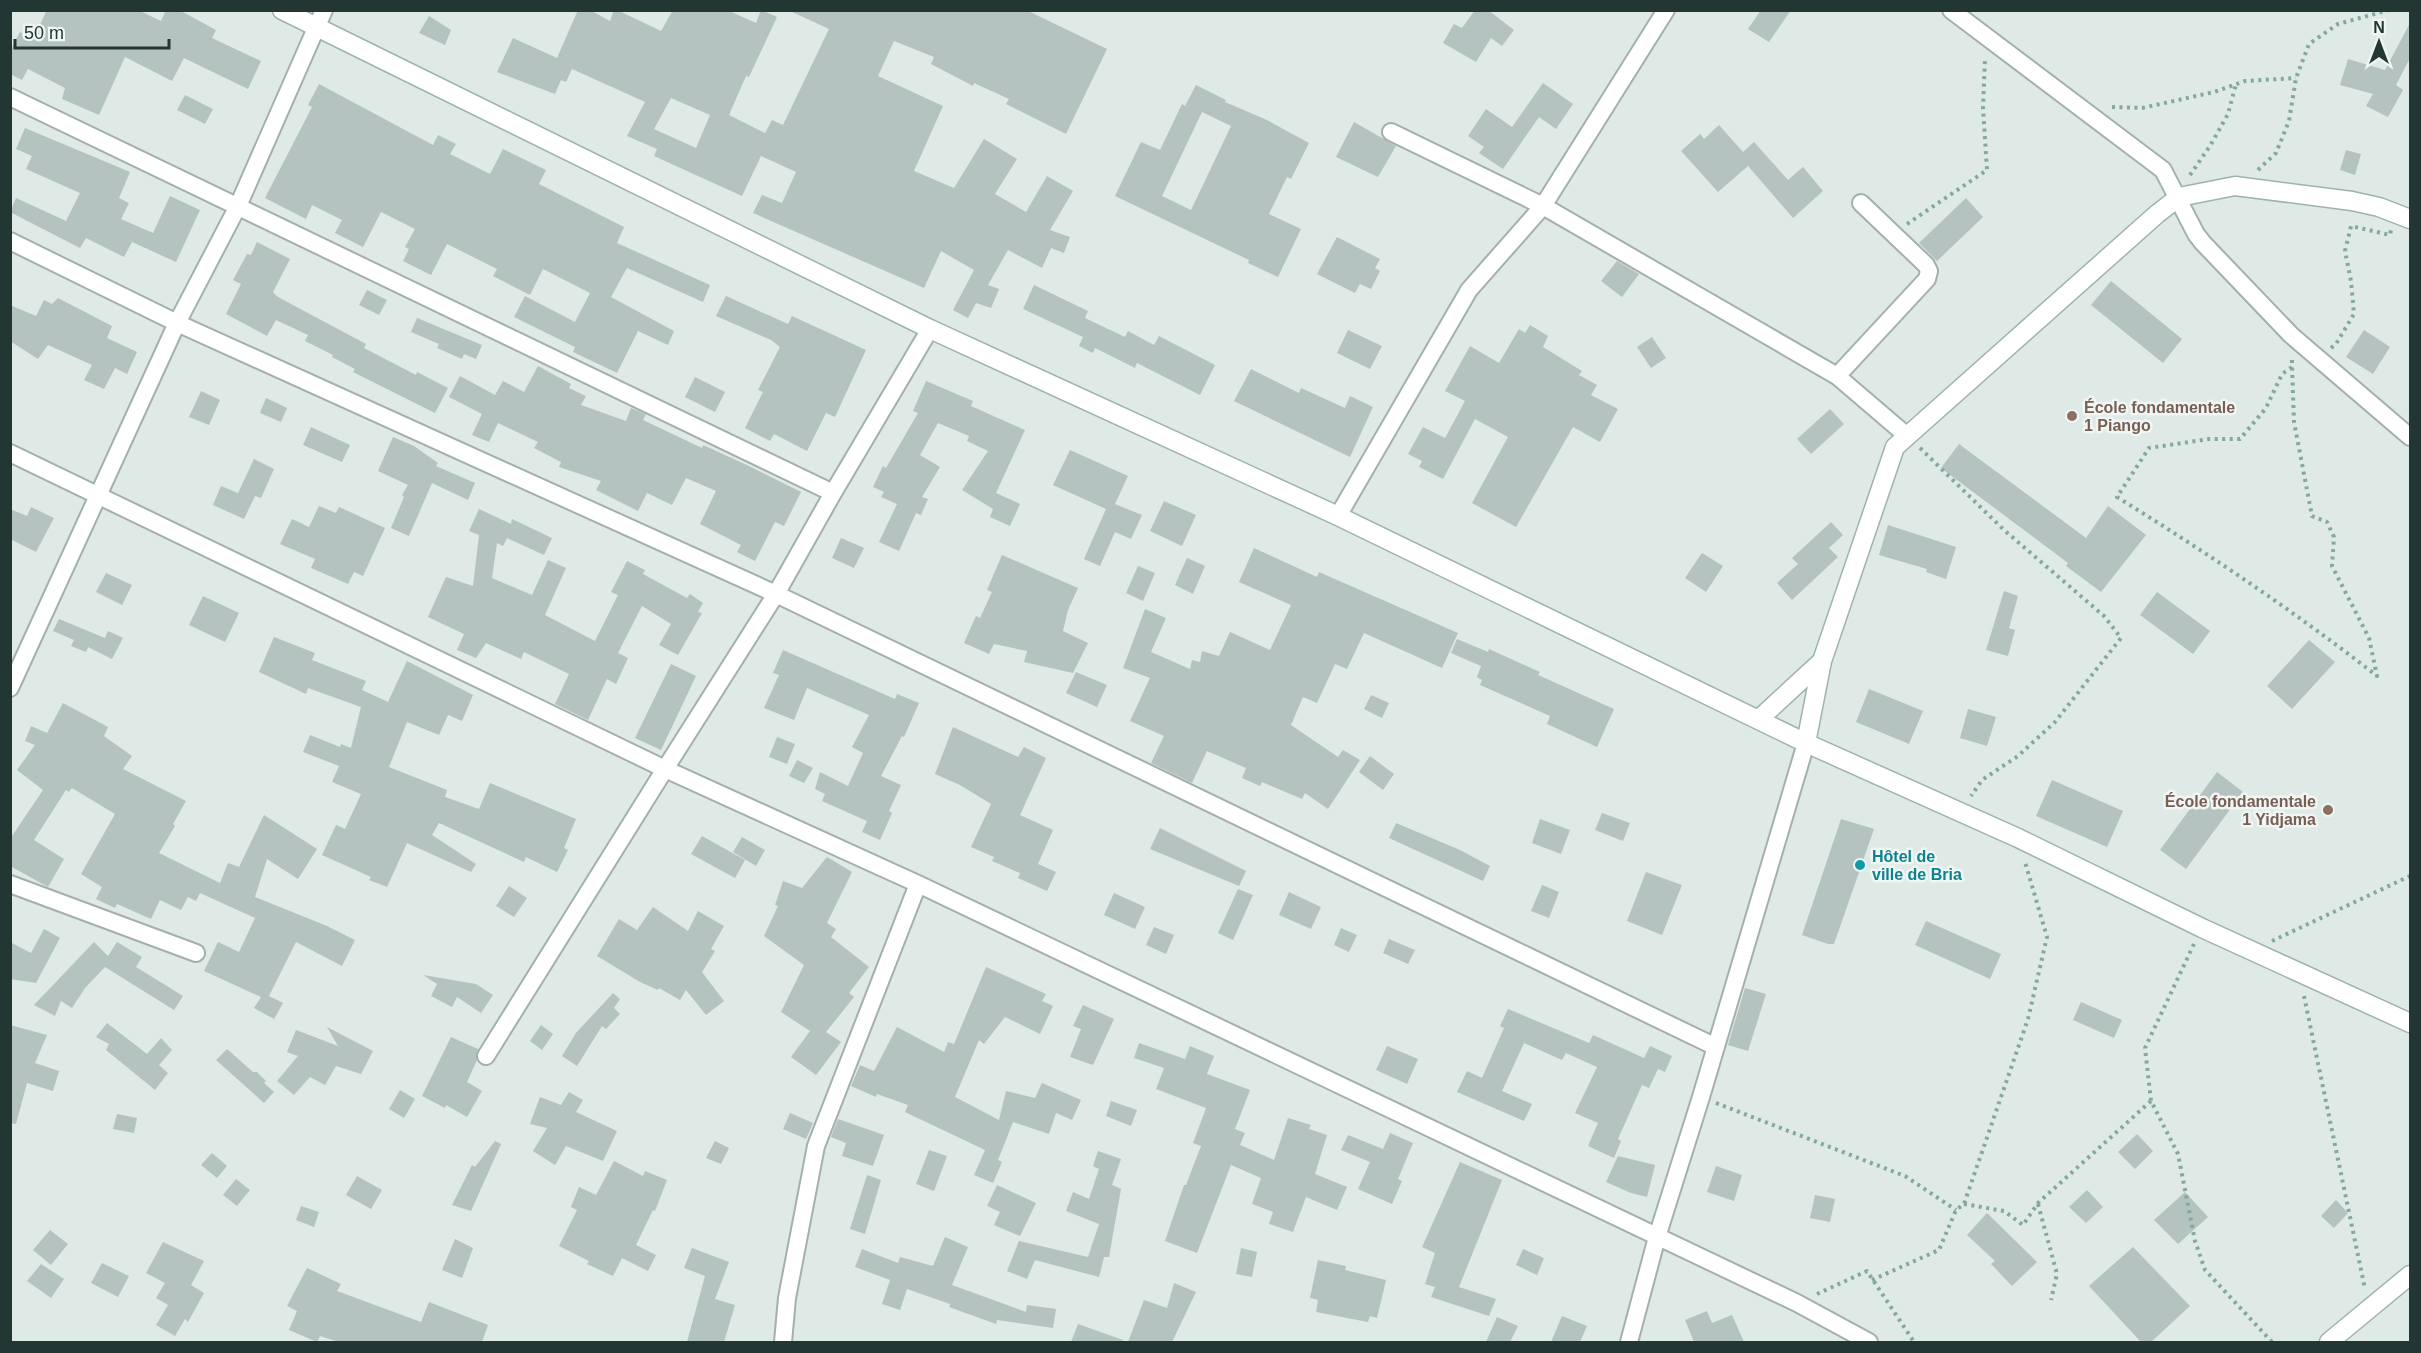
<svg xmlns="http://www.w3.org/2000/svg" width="2421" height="1353" font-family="Arial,sans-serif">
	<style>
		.building { fill: #b4c3bf; fill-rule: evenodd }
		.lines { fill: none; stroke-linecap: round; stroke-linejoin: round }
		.street-casing { stroke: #a3b0ac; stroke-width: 20 }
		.secondary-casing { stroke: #9fb3ae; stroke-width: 21 }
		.path { stroke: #82a9a1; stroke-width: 4; stroke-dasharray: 3 4.5; stroke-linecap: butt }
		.street { stroke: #fff; stroke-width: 16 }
		.secondary { stroke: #fff; stroke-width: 18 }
		.education-dot { fill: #8d6e63; stroke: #eff6f3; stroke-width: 2 }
		.culture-dot { fill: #0f9aa8; stroke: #eff6f3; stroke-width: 2 }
		.labels { text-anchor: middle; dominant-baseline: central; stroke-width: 5; stroke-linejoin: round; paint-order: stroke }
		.education-label { font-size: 16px; font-weight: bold; fill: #785e54; stroke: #eff6f3; text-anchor: start }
		.culture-label { font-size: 16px; font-weight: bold; fill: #0d838f; stroke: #eff6f3; text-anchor: start }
	</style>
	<rect width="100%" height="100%" fill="#dfe9e5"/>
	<path class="building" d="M47 10H138L161 21 166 10H179L216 30 212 38 261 61 248 89 184 58 172 81 125 57 99 115 62 99 65 88 28 69 22 80 10 74V51L20 32 33 39Z
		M578 10H590L610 21 614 10H617L661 31 673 10H727L756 23 761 10 777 17 749 77 746 76 729 115 765 133 772 120 783 125 829 29 788 10H1026L1107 49 1066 134 1006 104 1009 99 974 83 973 86 931 64 934 57 894 41 878 76 943 106 914 171 954 188 984 139 1017 159 995 194 1026 212 1047 176 1073 191 1050 230 1070 237 1064 253 1051 248 1042 268 1008 250 988 285 999 289 991 308 976 303 968 318 953 310 974 270 941 251 924 288 753 213 762 195 782 203 796 172 761 156 742 196 654 156 657 149 627 136 645 102 572 69 566 82 561 80 555 94 497 72 513 38 557 58ZM671 98 710 115 696 148 654 129Z
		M1475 10H1488L1514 30 1502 46 1491 38 1476 62 1443 43 1454 24 1462 28Z
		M1761 10H1791L1769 42 1748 29Z
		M429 16 451 30 445 45 419 33Z
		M2410 23V58L2396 85 2403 90 2388 117 2366 106 2373 94 2340 85 2348 59 2385 70Z
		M1543 83 1573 104 1556 129 1539 117 1503 169 1479 153 1484 147 1468 136 1486 109 1512 127Z
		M319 84 433 145 438 135 456 144 450 154 490 174 503 149 546 170 539 184 624 227 617 243 710 285 703 302 627 268 611 297 674 331 668 345 638 331 617 373 573 352 575 347 514 317 525 296 575 322 590 293 543 269 530 295 493 276 497 269 447 244 431 275 403 261 409 249 405 247 415 229 381 212 363 247 335 233 342 220 312 205 306 219 265 198 312 107 308 105Z
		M1196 85 1226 100 1225 102 1267 120 1309 143 1291 179 1287 177 1269 214 1301 229 1278 277 1248 263 1249 260 1115 196 1141 142 1160 150 1182 104 1185 106ZM1202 112 1231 126 1191 210 1162 196Z
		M185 95 213 109 205 124 177 110Z
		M1354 122 1396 146 1378 177 1336 157Z
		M1719 125 1743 152 1754 142 1788 180 1803 167 1823 191 1793 218 1748 166 1718 192 1681 151 1700 134 1704 139Z
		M25 128 130 172 119 198 129 203 121 219 153 233 170 196 200 210 176 262 132 242 124 257 86 238 80 248 10 212 16 198 66 221 80 193 26 169 32 156 16 149Z
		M2346 150 2361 154 2355 175 2340 170Z
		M1966 198 1983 217 1937 261 1919 243Z
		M1337 237 1380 259 1375 268 1380 271 1371 289 1360 284 1355 293 1317 274Z
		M257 242 290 259 273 292 278 297 366 344 364 348 416 375 417 372 448 388 435 413 353 372 355 369 332 357 333 355 305 341 308 335 276 320 267 336 226 314 241 284 233 280 247 254 251 255Z
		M1617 261 1639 274 1622 297 1601 281Z
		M2111 281 2182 339 2163 363 2091 305Z
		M1034 285 1088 311 1085 318 1125 337 1128 331 1154 345 1159 336 1215 365 1200 395 1137 363 1135 368 1095 348 1093 353 1079 346 1083 337 1023 309Z
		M367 290 387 300 379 315 359 305Z
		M726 296 788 324 792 316 866 350 835 417 826 413 807 451 774 434 770 441 745 428 763 392 758 390 780 347 771 340 716 316Z
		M58 298 112 326 107 338 137 352 127 374 115 368 104 389 84 380 92 365 48 345 38 359 10 341V305L36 316 44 300 52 304Z
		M417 318 482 345 476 359 464 354 462 359 437 348 439 344 411 332Z
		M1530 325 1548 336 1543 347 1582 371 1579 375 1597 385 1591 395 1618 409 1600 442 1573 427 1516 527 1472 503 1508 437 1475 419 1443 479 1419 467 1422 461 1408 454 1423 427 1445 438 1465 401 1445 391 1470 346 1499 363 1519 329 1525 333Z
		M1348 330 1382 346 1370 369 1337 353Z
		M2364 330 2390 347 2373 374 2346 357Z
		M1652 337 1666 358 1651 368 1637 347Z
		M538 366 571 384 569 388 586 396 581 405 626 421 631 408 646 414 643 420 702 448 703 445 749 466 801 492 784 526 775 522 755 561 737 552 741 545 700 524 716 491 686 478 672 505 647 493 638 511 596 490 601 481 559 467 561 462 534 448 538 442 498 423 489 442 472 435 482 414 449 397 460 376 495 395 503 381 524 392Z
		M1251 369 1299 393 1301 388 1345 408 1350 396 1373 407 1350 457 1234 401Z
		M695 377 725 392 715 412 685 397Z
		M926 381 973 401 971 406 1025 430 996 493 1020 504 1010 526 990 517 993 509 962 490 988 451 967 441 969 436 938 423 920 455 940 467 922 497 928 499 921 515 916 513 899 551 879 542 897 504 881 497 884 492 873 487 883 466 886 468 918 413 913 411Z
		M201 391 220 400 209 425 189 417Z
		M266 398 287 408 281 422 260 413Z
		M1830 409 1844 424 1811 454 1797 439Z
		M311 427 350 445 342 462 303 445Z
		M393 437 414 446 438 463 436 466 475 483 468 500 432 483 409 536 391 528 404 497 402 495 408 485 378 471Z
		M1959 444 2086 538 2108 506 2146 535 2101 592 2066 566 2068 563 1941 468Z
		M1070 450 1128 476 1115 504 1142 515 1131 539 1115 532 1100 566 1084 559 1106 509 1053 485Z
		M254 459 274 469 261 498 255 496 244 519 213 505 221 486 238 493Z
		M1164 501 1196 515 1182 546 1150 531Z
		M319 506 336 513 339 507 385 528 363 576 354 572 348 584 311 568 315 559 280 544 292 519 309 527Z
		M31 507 54 518 36 552 10 539V509L27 516Z
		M479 509 511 524 512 519 552 538 544 555 507 538 503 546 497 543 492 578 532 595 548 560 566 568 545 615 595 641 618 595 611 592 627 561 645 570 643 574 687 598 690 594 703 603 698 612 702 613 678 655 659 645 671 624 642 606 618 653 628 658 616 684 607 679 588 720 555 704 569 674 524 652 521 659 486 643 476 658 457 650 464 634 428 617 446 577 473 586 479 535 469 531Z
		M1831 522 1843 535 1829 548 1838 557 1792 600 1777 583 1798 564 1792 558Z
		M1888 525 1956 547 1946 579 1926 572 1927 569 1879 555Z
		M841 538 864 548 854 568 832 558Z
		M1254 548 1317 577 1319 572 1458 633 1442 668 1364 633 1347 669 1335 664 1317 703 1303 697 1291 725 1338 757 1343 750 1360 760 1328 809 1305 793 1302 799 1262 782 1260 786 1242 778 1246 768 1207 751 1192 783 1151 763 1164 736 1130 721 1150 678 1123 668 1145 609 1166 618 1151 652 1190 669 1192 660 1200 662 1202 651 1219 656 1230 632 1270 650 1291 605 1239 582Z
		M1702 553 1723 566 1706 592 1685 578Z
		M1002 555 1078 588 1068 610 1063 631 1088 643 1073 673 1024 662 1027 651 994 644 989 654 964 643 976 616 980 618 992 592 987 590Z
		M1187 558 1205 566 1193 594 1175 585Z
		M1138 566 1155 573 1143 601 1126 593Z
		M106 573 132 585 122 605 96 592Z
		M2004 591 2018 596 2009 628 2015 630 2008 656 1986 650Z
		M2157 592 2210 631 2193 654 2140 615Z
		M203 596 239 613 225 642 189 625Z
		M59 619 105 638 108 631 123 638 112 659 88 647 86 652 71 646 74 640 53 631Z
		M274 637 315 653 312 660 366 681 362 690 388 702 407 661 473 695 462 721 448 715 439 735 407 722 389 767 447 790 445 797 479 809 490 783 576 819 564 848 568 850 557 872 526 857 524 862 439 823 432 835 476 864 471 872 407 843 387 887 369 880 371 877 322 855 336 825 345 829 361 794 332 782 339 766 303 752 310 735 340 747 341 744 351 748 361 707 308 688 306 694 259 672Z
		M1457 639 1488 652 1489 649 1540 672 1538 675 1614 709 1597 747 1547 724 1550 716 1480 685 1482 680 1477 677 1481 666 1451 653Z
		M2309 640 2335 662 2292 709 2267 686Z
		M783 650 895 699 897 694 919 703 904 737 902 736 881 776 901 785 889 811 892 813 880 840 862 832 867 821 822 801 825 794 815 789 820 772 848 786 863 753 852 747 869 715 807 688 794 720 764 708 779 675 773 673Z
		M671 664 696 676 661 750 635 738Z
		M1076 672 1107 685 1097 707 1066 693Z
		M1869 689 1923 711 1909 744 1856 722Z
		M1371 695 1389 703 1382 718 1364 709Z
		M63 703 108 727 104 736 132 756 123 769 186 801 173 824 175 826 159 853 220 883 228 863 239 867 264 815 317 849 298 879 267 859 255 897 327 926 355 940 342 966 296 942 269 996 283 1003 274 1019 254 1008 261 997 204 971 218 942 239 952 255 918 200 893 196 901 188 897 181 910 160 900 151 919 117 904 115 908 96 899 102 887 81 874 115 814 72 788 69 792 66 790 34 840 64 859 48 887 10 866V839L43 790 17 770 35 745 25 741 31 726 47 733Z
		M1968 709 1996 717 1987 746 1960 738Z
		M953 727 1018 757 1024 747 1046 758 1020 815 1053 830 1038 864 1056 872 1047 891 1018 878 1020 873 992 861 994 857 971 847 991 804 960 785 935 774Z
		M777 737 795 744 787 764 769 757Z
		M1370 756 1394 774 1383 790 1359 772Z
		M797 760 813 768 804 783 789 776Z
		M2217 772 2243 792 2186 869 2160 850Z
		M2052 780 2123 811 2107 847 2036 816Z
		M1602 813 1630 823 1623 841 1595 830Z
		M1540 819 1570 830 1561 854 1532 843Z
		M1841 819 1874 829 1834 944H1828L1802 935Z
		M1396 823 1460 850 1490 866 1483 881 1389 838Z
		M1160 828 1246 871 1239 886 1150 849Z
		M702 836 745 860 735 878 691 854Z
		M742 837 765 850 756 866 733 852Z
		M827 857 852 872 827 923 836 929 831 937 869 967 849 993 854 997 826 1032 841 1042 816 1075 791 1057 810 1031 781 1012 804 965 764 936 778 906 775 905 783 881 802 888Z
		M1646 872 1682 885 1662 935 1627 921Z
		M1542 885 1559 892 1549 918 1531 911Z
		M509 886 527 898 514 917 496 906Z
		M1238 889 1253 895 1233 940 1218 933Z
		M1289 892 1321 907 1311 929 1279 915Z
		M1114 893 1145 907 1135 929 1104 915Z
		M653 907 688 931 698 911 724 926 711 949 715 951 702 972 724 1001 706 1015 686 990 680 1000 659 988 658 990 640 982 597 956 619 919 637 930Z
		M1926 921 2001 954 1990 979 1915 945Z
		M1154 927 1174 935 1166 954 1146 945Z
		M1341 928 1357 935 1349 952 1334 945Z
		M44 929 60 938 36 983 10 979V942L31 953Z
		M1389 939 1415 950 1408 964 1383 953Z
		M94 942 108 956 117 942 142 957 136 967 183 996 174 1010 105 967 85 988 72 1008 61 1001 55 1016 34 1005Z
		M986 967 1046 994 1042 1001 1053 1006 1040 1034 1005 1017 984 1044 979 1040 955 1097 999 1120 1006 1091 1035 1098 1042 1083 1081 1100 1072 1120 1056 1113 1049 1134 1013 1122 998 1160 1002 1162 993 1183 974 1175 985 1150 905 1112 908 1105 877 1094 876 1097 851 1086 860 1065 874 1071 897 1027 944 1052 948 1042 954 1044Z
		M423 975 476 984 493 995 481 1013 457 997 452 1007 431 996 437 984Z
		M1745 988 1766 994 1748 1051 1728 1045Z
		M613 993 620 999 614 1008 620 1014 606 1029 602 1026 577 1066 562 1056 576 1033Z
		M2081 1002 2122 1020 2114 1038 2073 1020Z
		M1083 1005 1114 1019 1093 1065 1070 1057 1081 1029 1073 1026Z
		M1508 1009 1589 1043 1593 1035 1644 1058 1650 1046 1672 1056 1665 1072 1658 1069 1649 1088 1642 1085 1618 1139 1621 1141 1614 1158 1588 1146 1598 1123 1575 1113 1597 1067 1566 1053 1562 1060 1524 1043 1502 1091 1532 1104 1524 1121 1457 1092 1467 1071 1482 1078 1504 1028 1500 1026Z
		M107 1023 147 1054 161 1038 172 1050 159 1065 168 1073 155 1090 106 1050 109 1044 96 1037Z
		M10 1025 47 1035 35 1063 59 1071 53 1091 27 1083 16 1124 10 1123Z
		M541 1025 553 1034 542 1050 530 1041Z
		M327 1027 373 1051 361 1074 336 1066 325 1085 310 1077 294 1095 277 1081 298 1056 287 1052 296 1030 338 1046Z
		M451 1037 478 1049 477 1060 467 1082 482 1091 467 1117 446 1105 445 1108 422 1096Z
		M1139 1043 1185 1059 1190 1046 1214 1056 1207 1074 1250 1090 1235 1129 1245 1133 1240 1145 1274 1160 1288 1118 1311 1125 1309 1129 1327 1135 1315 1174 1347 1187 1337 1210 1306 1197 1293 1232 1269 1224 1273 1212 1252 1204 1261 1178 1231 1165 1197 1253 1165 1241 1184 1185H1186L1201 1146 1193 1143 1206 1108 1156 1089 1164 1068 1134 1058Z
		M1387 1046 1418 1059 1407 1084 1376 1070Z
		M227 1049 253 1072H257L266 1081 264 1083 274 1092 264 1103 216 1060Z
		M400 1090 415 1099 404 1118 389 1109Z
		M569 1092 583 1100 576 1112 617 1131 603 1161 566 1146 555 1165 533 1151 547 1128 530 1124 540 1097 561 1105Z
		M1111 1101 1137 1110 1131 1126 1106 1116Z
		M790 1113 813 1123 806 1139 783 1129Z
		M117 1114 137 1118 134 1133 113 1129Z
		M838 1119 884 1135 873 1166 842 1156 846 1143 831 1137Z
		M1390 1133 1413 1143 1398 1179 1402 1181 1392 1204 1358 1189 1370 1162 1341 1150 1348 1135 1383 1149Z
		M2137 1134 2153 1151 2135 1169 2118 1152Z
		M495 1141 501 1144 471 1211 452 1205 472 1165 475 1167Z
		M715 1141 729 1148 721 1164 706 1158Z
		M929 1150 947 1156 934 1191 916 1184Z
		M1098 1151 1121 1159 1112 1185 1121 1189 1109 1257H1104L1099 1277 1035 1260 1027 1279 1007 1271 1019 1241 1088 1257 1099 1224 1066 1211 1073 1192 1089 1199 1099 1169 1093 1166Z
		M212 1153 227 1166 217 1178 201 1165Z
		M1618 1156 1655 1165 1647 1197 1631 1193 1606 1182Z
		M614 1161 643 1176 645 1171 667 1180 655 1211 653 1210 636 1245 656 1255 648 1271 622 1258 613 1276 587 1264 589 1261 559 1246 577 1210 571 1207 579 1187 596 1195Z
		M1460 1162 1502 1180 1459 1287 1496 1299 1489 1316 1431 1297 1435 1287 1425 1284 1435 1253 1422 1247Z
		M1716 1166 1742 1175 1734 1201 1707 1192Z
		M867 1175 881 1180 865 1234 850 1229Z
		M357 1176 382 1190 371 1209 346 1195Z
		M236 1179 250 1190 237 1206 223 1195Z
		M997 1185 1036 1203 1020 1236 994 1225 1000 1212 987 1206Z
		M2087 1190 2103 1207 2086 1223 2069 1207Z
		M2185 1192 2208 1217 2178 1244 2154 1220Z
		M1815 1195 1835 1199 1830 1222 1810 1218Z
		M2336 1200 2348 1213 2334 1228 2321 1216Z
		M301 1206 319 1212 314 1227 296 1220Z
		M1987 1213 2037 1262 2012 1286 1991 1264 1995 1261 1967 1235Z
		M50 1230 68 1244 51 1265 33 1250Z
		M945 1237 968 1247 952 1285 1026 1312 1027 1305 1056 1309 1053 1328 997 1320 996 1324 949 1307 950 1304 907 1289 900 1310 882 1304 890 1280 855 1267 862 1249 898 1263 900 1257 933 1266Z
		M455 1239 473 1248 462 1278 442 1270Z
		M163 1242 204 1261 191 1285 204 1293 188 1322 185 1319 175 1336 156 1325 168 1305 156 1298 165 1283 146 1273Z
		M2133 1247 2190 1306 2151 1342H2141L2089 1286Z
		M692 1248 729 1262 715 1299 735 1305 724 1342H687L705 1276 684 1268Z
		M1241 1248 1257 1252 1252 1277 1236 1274Z
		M1523 1249 1544 1258 1537 1275 1516 1265Z
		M1318 1260 1346 1266 1345 1270 1386 1280 1377 1318 1370 1316 1368 1322 1316 1312 1318 1300 1310 1298Z
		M102 1263 129 1276 118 1297 91 1283Z
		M41 1264 64 1279 51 1298 27 1281Z
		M307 1268 341 1284 337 1291 421 1322 429 1302 488 1325 482 1342H339L320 1336 317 1342 289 1330 297 1311 287 1306Z
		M1174 1283 1196 1292 1172 1342H1128L1144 1300 1167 1308Z
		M1707 1311 1712 1323 1732 1315 1744 1342H1694L1685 1320Z
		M1562 1316 1587 1326 1580 1342H1551Z
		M1497 1317 1518 1326 1510 1342H1486Z
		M1078 1324 1123 1340V1342H1071Z"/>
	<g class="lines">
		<g class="street-casing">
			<path id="street" d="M1951 10 2163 170 2196 234 2203 243 2291 335 2410 437
				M10 97 833 493
				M1391 132 1543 206 1837 376 1906 435
				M10 241 177 323 776 594 1716 1047
				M1837 376 1927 279 1929 271 1926 265 1861 203
				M10 453 665 769 918 884 1797 1303 1869 1342
				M1338 516 1469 290 1543 206 1666 10
				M10 688 177 323 238 206 324 10
				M10 884 196 953
				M486 1056 665 769 776 594 833 493 930 329
				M783 1342 787 1298 816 1146 918 884
				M1629 1342 1657 1237 1701 1097 1806 743"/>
		</g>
		<g class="secondary-casing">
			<path id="secondary" d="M282 10 930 329 1338 516 1806 743 2018 838 2202 928 2410 1023
				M1758 720 1822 661
				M1806 743 1822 661 1895 447 2157 214 2179 197 2235 186 2352 201 2379 207 2410 219
				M2329 1342 2410 1275"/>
		</g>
		<path class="path" d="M2112 107 2142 108 2214 92 2245 81 2296 78
			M2258 170 2276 153 2289 121 2296 78 2309 44 2338 24 2389 10
			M2190 175 2210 146 2228 114 2236 84
			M1907 224 1987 170 1983 108 1985 58
			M2331 348 2336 344 2354 314 2351 281 2345 251 2351 226 2390 235 2391 230
			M2292 360V367L2294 422 2312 516 2327 522 2334 537 2332 566 2369 638 2377 676C2294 611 2207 553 2117 497L2149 448 2209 439H2240L2266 408 2282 374 2292 367
			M1920 448 2004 530 2104 616 2121 638 2055 722 2018 756 1982 780 1971 796
			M2272 941 2410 876
			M2194 944 2145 1048 2151 1101 2178 1154 2195 1241 2205 1270 2272 1342
			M2304 996 2365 1289
			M1716 1103 1905 1176 1956 1210
			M1964 1204 2004 1211 2023 1225 2038 1203 2151 1101
			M2038 1204 2057 1274 2051 1300
			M1872 1280 1939 1250 1956 1210 1964 1204 2028 1019 2047 937 2025 862
			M1817 1294 1867 1271 1914 1342"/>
		<use href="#street" class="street"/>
		<use href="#secondary" class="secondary"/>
	</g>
	<g class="education-dot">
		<circle cx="2072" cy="416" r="6"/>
		<circle cx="2328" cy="810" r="6"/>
	</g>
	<circle class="culture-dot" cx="1860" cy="865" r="6"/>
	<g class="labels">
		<g class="education-label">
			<text x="2084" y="407">École fondamentale<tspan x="2084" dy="18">1 Piango</tspan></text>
			<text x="2316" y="801" text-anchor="end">École fondamentale<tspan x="2316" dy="18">1 Yidjama</tspan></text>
		</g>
		<g class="culture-label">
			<text x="1872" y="856">Hôtel de<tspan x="1872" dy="18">ville de Bria</tspan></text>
		</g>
	</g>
	<rect width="2421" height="1353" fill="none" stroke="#223733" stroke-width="24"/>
	<g transform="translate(2379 42)" stroke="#eff6f3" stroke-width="4.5" paint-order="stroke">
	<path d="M0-4.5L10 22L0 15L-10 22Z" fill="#223733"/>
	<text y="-9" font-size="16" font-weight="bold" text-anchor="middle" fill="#223733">N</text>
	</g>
	<path d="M15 39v9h154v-9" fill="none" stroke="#223733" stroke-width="3"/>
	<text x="24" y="39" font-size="18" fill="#223733" stroke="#eff6f3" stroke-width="4.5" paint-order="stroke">50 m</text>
</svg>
